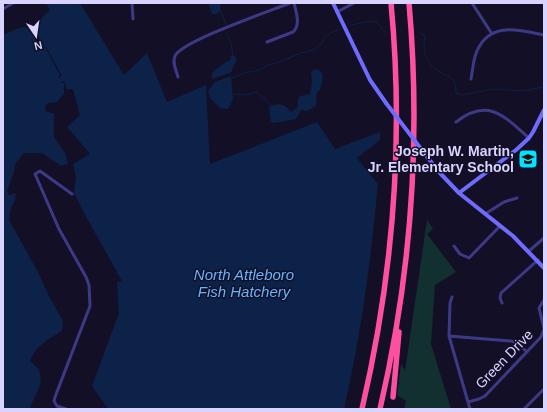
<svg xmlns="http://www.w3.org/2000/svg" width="547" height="412" font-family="Arial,sans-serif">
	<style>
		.green { fill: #12302f }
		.water { fill: #0c2248 }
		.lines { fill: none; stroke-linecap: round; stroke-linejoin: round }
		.stream { stroke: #0c2248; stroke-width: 1 }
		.river { stroke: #0c2248; stroke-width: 5 }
		.street { stroke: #3d3a85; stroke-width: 3 }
		.secondary { stroke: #6f6bff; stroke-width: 4 }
		.highway { stroke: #ff4fa3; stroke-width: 5.5 }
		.secondary-bridge { stroke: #6f6bff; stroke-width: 4 }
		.labels { text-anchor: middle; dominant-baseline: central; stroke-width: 3; stroke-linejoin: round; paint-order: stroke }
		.poi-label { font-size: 14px; font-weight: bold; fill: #d9d4ff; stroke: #130f26; text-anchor: end }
		.street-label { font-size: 14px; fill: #d9d4ff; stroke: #130f26 }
		.water-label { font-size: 15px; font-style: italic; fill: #62b6ff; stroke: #130f26 }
	</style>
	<rect width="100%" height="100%" fill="#130f26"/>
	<path class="green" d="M427 220 433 229 427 234 456 272 435 285 431 344 451 409H404L406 401 397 395 401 364 405 371Z"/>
	<path class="water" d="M46 3H75L77 5 80 3 124 75 147 53 167 102 206 85 210 164 317 122 335 149 380 132V140L357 158 378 184C371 260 361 335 344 409H108L92 386 119 313 117 282 122 281 84 213 74 193 76 177 73 164 90 154 67 127 80 115 73 89H66C67 80 39 34 31 28L50 10Z
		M208 3H220L221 11 216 14H212Z
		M24 27 27 28 33 35 41 40 60 75 58 77 62 83 64 82V94L57 102 48 103 45 106 46 111 54 114V137L65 153 68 164 61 166 42 153H24L15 164 14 172 7 191 9 195 16 193 15 200 11 208 9 220 37 270 49 296 63 321 62 331C49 339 35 346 30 361 33 364 38 367 39 371 45 384 34 396 30 408L31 409H3V35L19 28Z
		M231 56H235L237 60 233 67 232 72 212 79V73C218 67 223 63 230 60Z
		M317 69C327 74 321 83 320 90L317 92 316 106 307 111 301 110 296 119 274 123 271 122 269 107C277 102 286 104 291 112L298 107V99L300 96 310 94V92L312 82 311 71Z
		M231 76 233 100 228 109 220 108 210 98 208 91 215 82Z"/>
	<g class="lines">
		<path class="stream" d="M221 11 226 25
			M351 25 371 21 376 22 387 34
			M226 33 231 43 233 56
			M420 33 425 36C422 52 425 63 440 72 446 76 453 76 455 84 456 86 456 91 456 93L462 95 493 89 523 91 543 87
			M230 79 244 73 260 70 268 65 277 63 301 53 313 50 322 43 326 35 340 29
			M233 94 246 95 257 92 267 101
			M269 103 271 105"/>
		<path class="river" d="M60 80 69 75"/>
		<path class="street" d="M132 3 133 19
			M472 3 492 34
			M3 9 13 3
			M337 12 354 3
			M267 42 293 32C301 25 296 12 294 3
			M178 77C176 70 172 63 175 56 182 41 270 11 290 3
			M471 79C473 70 473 59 477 51 490 21 519 30 544 35
			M456 122C488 97 504 116 529 138
			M485 214 504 202 517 198
			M454 246 460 254 469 258 500 226
			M529 251 544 238
			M452 297 450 303 449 336 470 409
			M502 303 500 298 501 293 538 260
			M449 336 511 341 517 343 527 352
			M468 402 479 399 485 396 541 337 544 329 539 308 544 300
			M66 409 57 406 54 401 55 397 90 306 89 285 86 277 59 229 35 174 40 171 72 194
			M524 409 544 389"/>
		<path class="secondary" d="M333 3 370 80 386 103
			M428 158 440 173 459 193 513 236 544 268
			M459 193 516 150 529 138 533 132 544 110"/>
		<path class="highway" d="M393 397 399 332
			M362 409C393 276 404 139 391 3
			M380 409C411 276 421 139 409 3"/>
		<path class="secondary-bridge" d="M386 103 428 158"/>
	</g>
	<defs>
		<g id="school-square" transform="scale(1)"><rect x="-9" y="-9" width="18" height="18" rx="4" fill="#00e5ff" stroke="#130f26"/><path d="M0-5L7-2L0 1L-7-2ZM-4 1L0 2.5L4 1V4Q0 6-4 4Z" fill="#111"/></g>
	</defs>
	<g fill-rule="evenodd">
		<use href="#school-square" x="528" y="159"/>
	</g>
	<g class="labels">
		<g class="poi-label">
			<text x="514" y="151">Joseph W. Martin,<tspan x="514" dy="16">Jr. Elementary School</tspan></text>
		</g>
		<g class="street-label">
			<text transform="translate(504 359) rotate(-46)">Green Drive</text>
		</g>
		<g class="water-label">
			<text x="244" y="274">North Attleboro<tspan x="244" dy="17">Fish Hatchery</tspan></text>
		</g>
	</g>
	<rect width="547" height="412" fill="none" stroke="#d9d4ff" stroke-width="8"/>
	<g transform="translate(36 36) rotate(167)" stroke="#130f26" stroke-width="3" paint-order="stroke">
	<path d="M0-3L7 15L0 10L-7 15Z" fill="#d9d4ff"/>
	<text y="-6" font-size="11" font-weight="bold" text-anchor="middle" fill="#d9d4ff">N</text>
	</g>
</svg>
